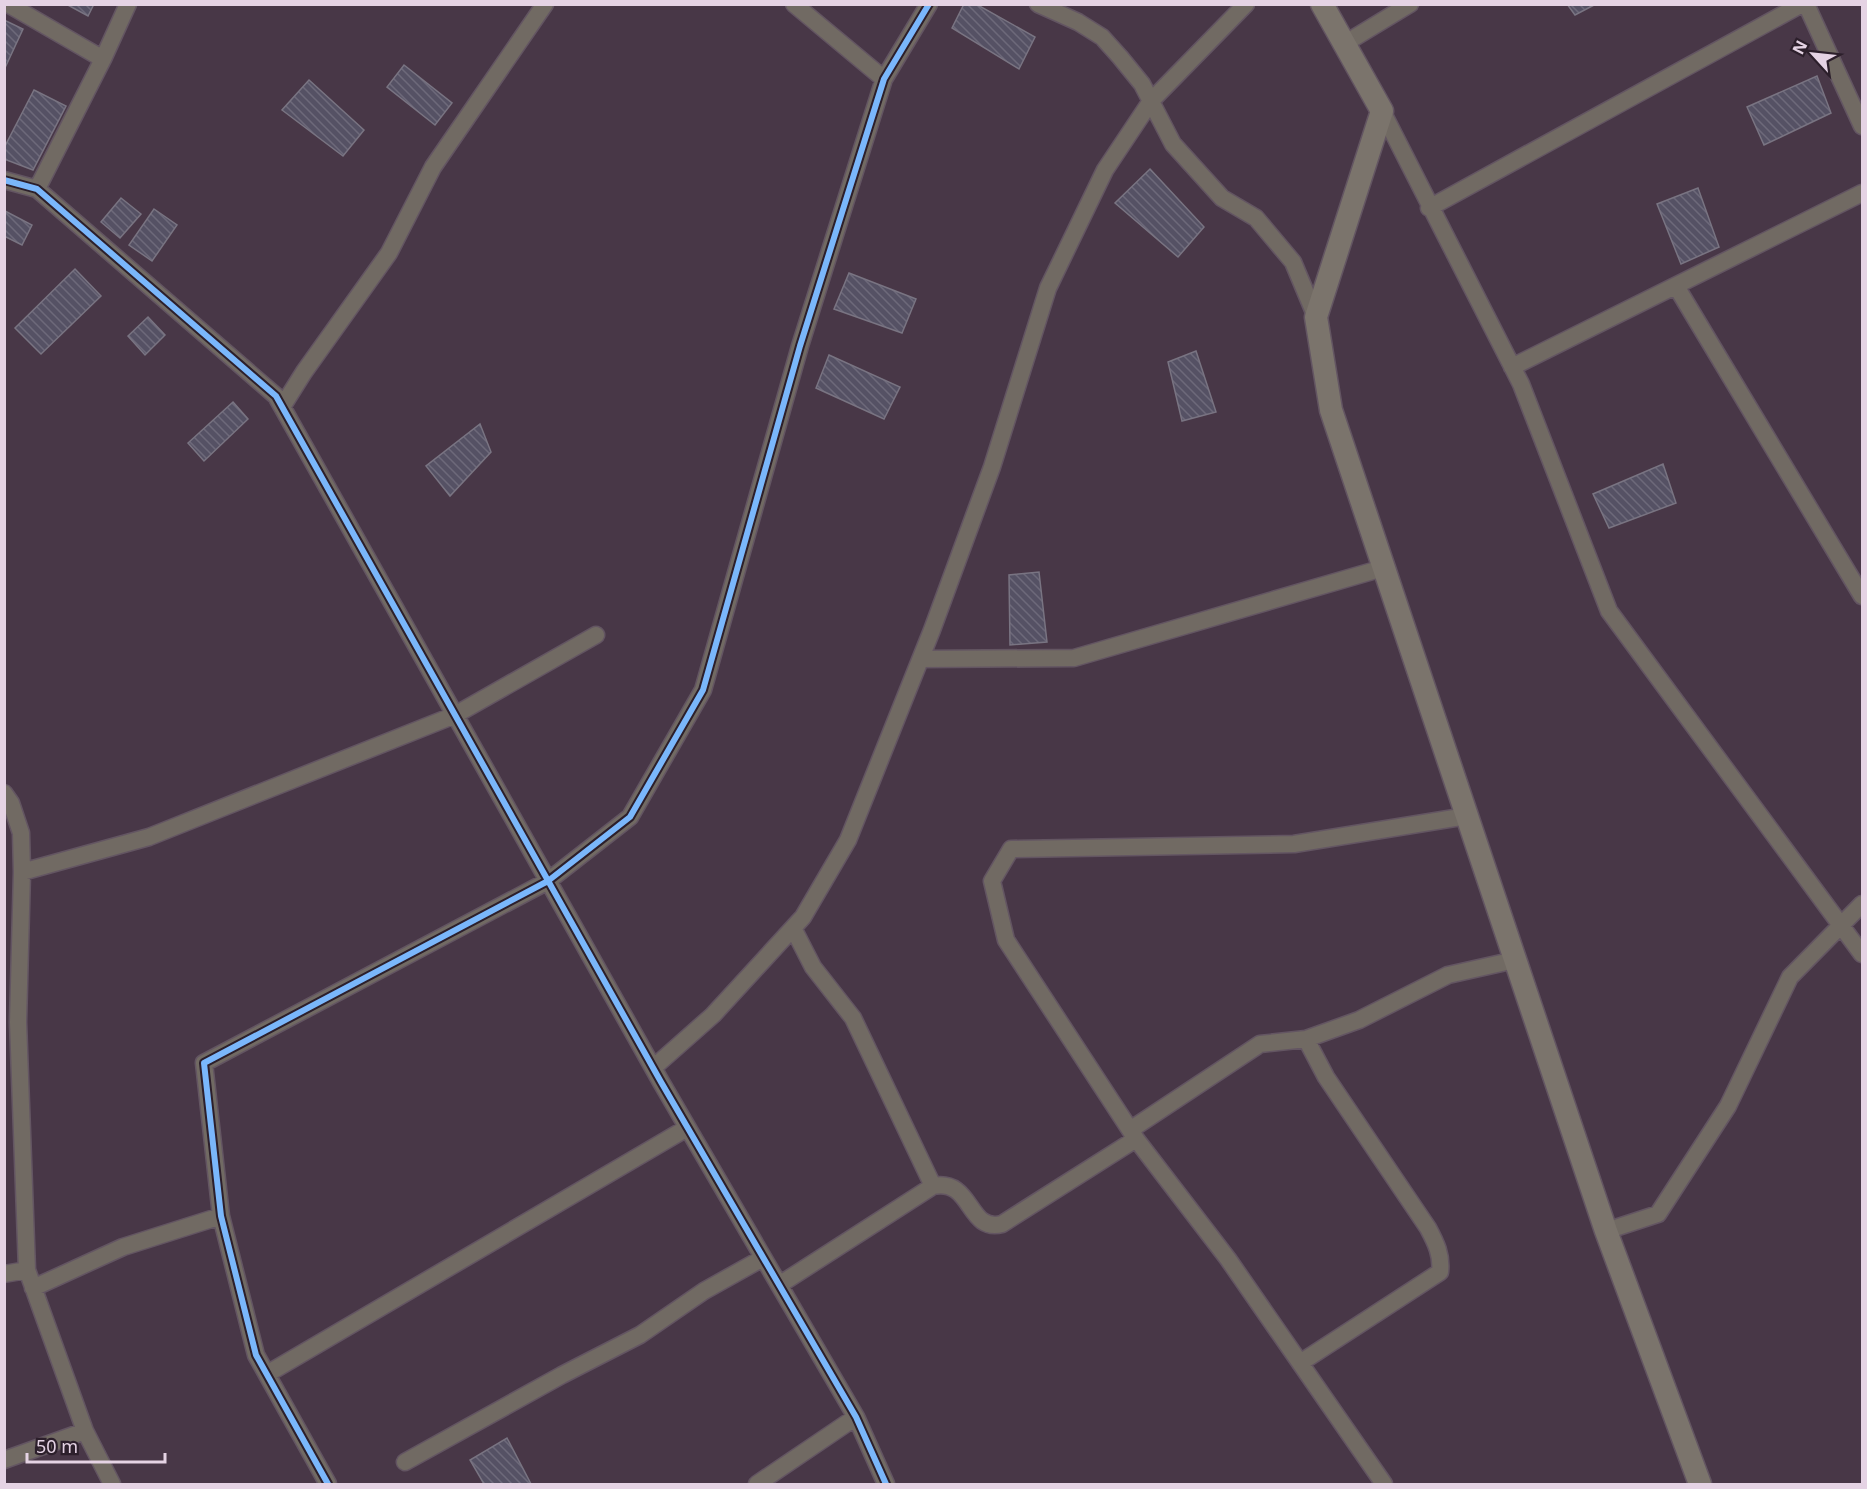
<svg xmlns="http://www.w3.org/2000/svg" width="1867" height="1489" font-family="'Noto Sans',sans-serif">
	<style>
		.building { fill: url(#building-back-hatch); stroke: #797482; stroke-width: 1.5 }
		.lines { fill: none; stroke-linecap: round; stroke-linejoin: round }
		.street-casing { stroke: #635562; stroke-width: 19 }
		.secondary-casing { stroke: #635562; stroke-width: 25 }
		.street { stroke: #716a63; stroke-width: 16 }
		.secondary { stroke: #7b746c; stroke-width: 22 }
		.cycleway-casing { stroke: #2c1f2b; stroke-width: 10 }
		.cycleway { stroke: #7ab7fb; stroke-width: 6 }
	</style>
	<defs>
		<pattern id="building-back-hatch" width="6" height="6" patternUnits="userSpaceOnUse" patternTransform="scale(1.5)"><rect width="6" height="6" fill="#555164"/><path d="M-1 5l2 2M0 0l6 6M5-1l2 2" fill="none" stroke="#6d697a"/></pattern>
	</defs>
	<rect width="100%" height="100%" fill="#483747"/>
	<path class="building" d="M66 4H94L88 16Z
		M964 4H976L1035 37 1019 69 952 28Z
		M1567 4H1596L1575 15Z
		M4 20 23 29 4 70Z
		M404 65 452 103 435 125 387 87Z
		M1817 76 1831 113 1764 145 1747 107Z
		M309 80 364 130 343 156 282 110Z
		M34 90 66 106 33 170 4 159V148Z
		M1150 169 1204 227 1178 257 1115 203Z
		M1698 188 1719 247 1681 264 1657 204Z
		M121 198 141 214 120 238 101 222Z
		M154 209 177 225 152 261 129 245Z
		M5 211 32 225 22 245 4 236Z
		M75 269 101 296 41 354 15 328Z
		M849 273 916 299 902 333 834 309Z
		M148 317 165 335 145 355 128 336Z
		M1196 351 1216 412 1182 421 1168 362Z
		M829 355 900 387 884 419 816 388Z
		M233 402 248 419 204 461 188 443Z
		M480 424 491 452 450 496 426 466Z
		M1663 464 1676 503 1609 528 1593 494Z
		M1039 572 1047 642 1010 645 1009 575Z
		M507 1438 531 1484H484L470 1460Z"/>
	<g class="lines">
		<g class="street-casing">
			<path id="street" d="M8 4 103 59 37 189
				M794 4 884 79
				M1038 4 1078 22 1102 37 1120 57 1142 84 1173 144 1222 198 1256 218 1293 262 1316 317
				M1806 4 1862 126
				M1344 44 1410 4
				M103 59 128 4
				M1382 111 1521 384 1609 611 1862 954
				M4 180 37 189 276 396 661 1082 856 1417 886 1484
				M1429 208 1802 4
				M1676 286 1862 596
				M1512 367 1862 193
				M282 407 304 372 389 253 433 167 545 4
				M921 659 1074 658 1383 568
				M4 793 11 803 21 833 22 872 18 1022 27 1270 85 1431
				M22 872 149 837 455 715 596 635
				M793 928 813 967 853 1018 933 1186
				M653 1068 713 1015 803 917 848 840 932 630 992 467 1048 288 1105 170 1151 101 1246 4
				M1130 1130 1260 1044 1306 1039 1359 1020 1448 975 1515 960
				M1606 1231 1658 1214 1728 1106 1790 977 1862 904
				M4 1274 27 1270
				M779 1285 933 1186C973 1178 967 1233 1002 1224L1136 1139
				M33 1288 123 1247 221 1216
				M1300 1363 1440 1272C1442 1255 1436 1243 1428 1228L1326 1077 1306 1039
				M267 1374 687 1128
				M4 1460 85 1431 112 1484
				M405 1462 562 1375 640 1335 704 1291 763 1258
				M328 1484 256 1355 221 1216 204 1063 548 881 630 817 703 690 800 346 884 79 929 4
				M757 1484 856 1417
				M1384 1484 1228 1259 1136 1139 1006 940 992 881 1011 849 1294 844 1467 816"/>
		</g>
		<g class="secondary-casing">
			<path id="secondary" d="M1322 4 1382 111 1316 317 1331 410 1606 1231 1700 1484"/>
		</g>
		<use href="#street" class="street"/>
		<use href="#secondary" class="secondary"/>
		<g class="cycleway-casing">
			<path id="cycleway" d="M4 180 37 189 276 396 661 1082 856 1417 886 1484
				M328 1484 256 1355 221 1216 204 1063 548 881 630 817 703 690 800 346 884 79 929 4"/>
		</g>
		<use href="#cycleway" class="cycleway"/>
	</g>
	<rect width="1867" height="1489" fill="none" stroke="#e5d3e4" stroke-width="12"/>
	<g transform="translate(1813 54) rotate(297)" stroke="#2c1f2b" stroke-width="4.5" paint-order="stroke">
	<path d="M0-4.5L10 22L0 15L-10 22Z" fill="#e5d3e4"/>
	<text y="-9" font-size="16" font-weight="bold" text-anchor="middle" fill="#e5d3e4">N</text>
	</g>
	<path d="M27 1453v9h138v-9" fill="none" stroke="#e5d3e4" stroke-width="3"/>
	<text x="36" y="1453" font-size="18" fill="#e5d3e4" stroke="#2c1f2b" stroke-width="4.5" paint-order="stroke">50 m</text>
</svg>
